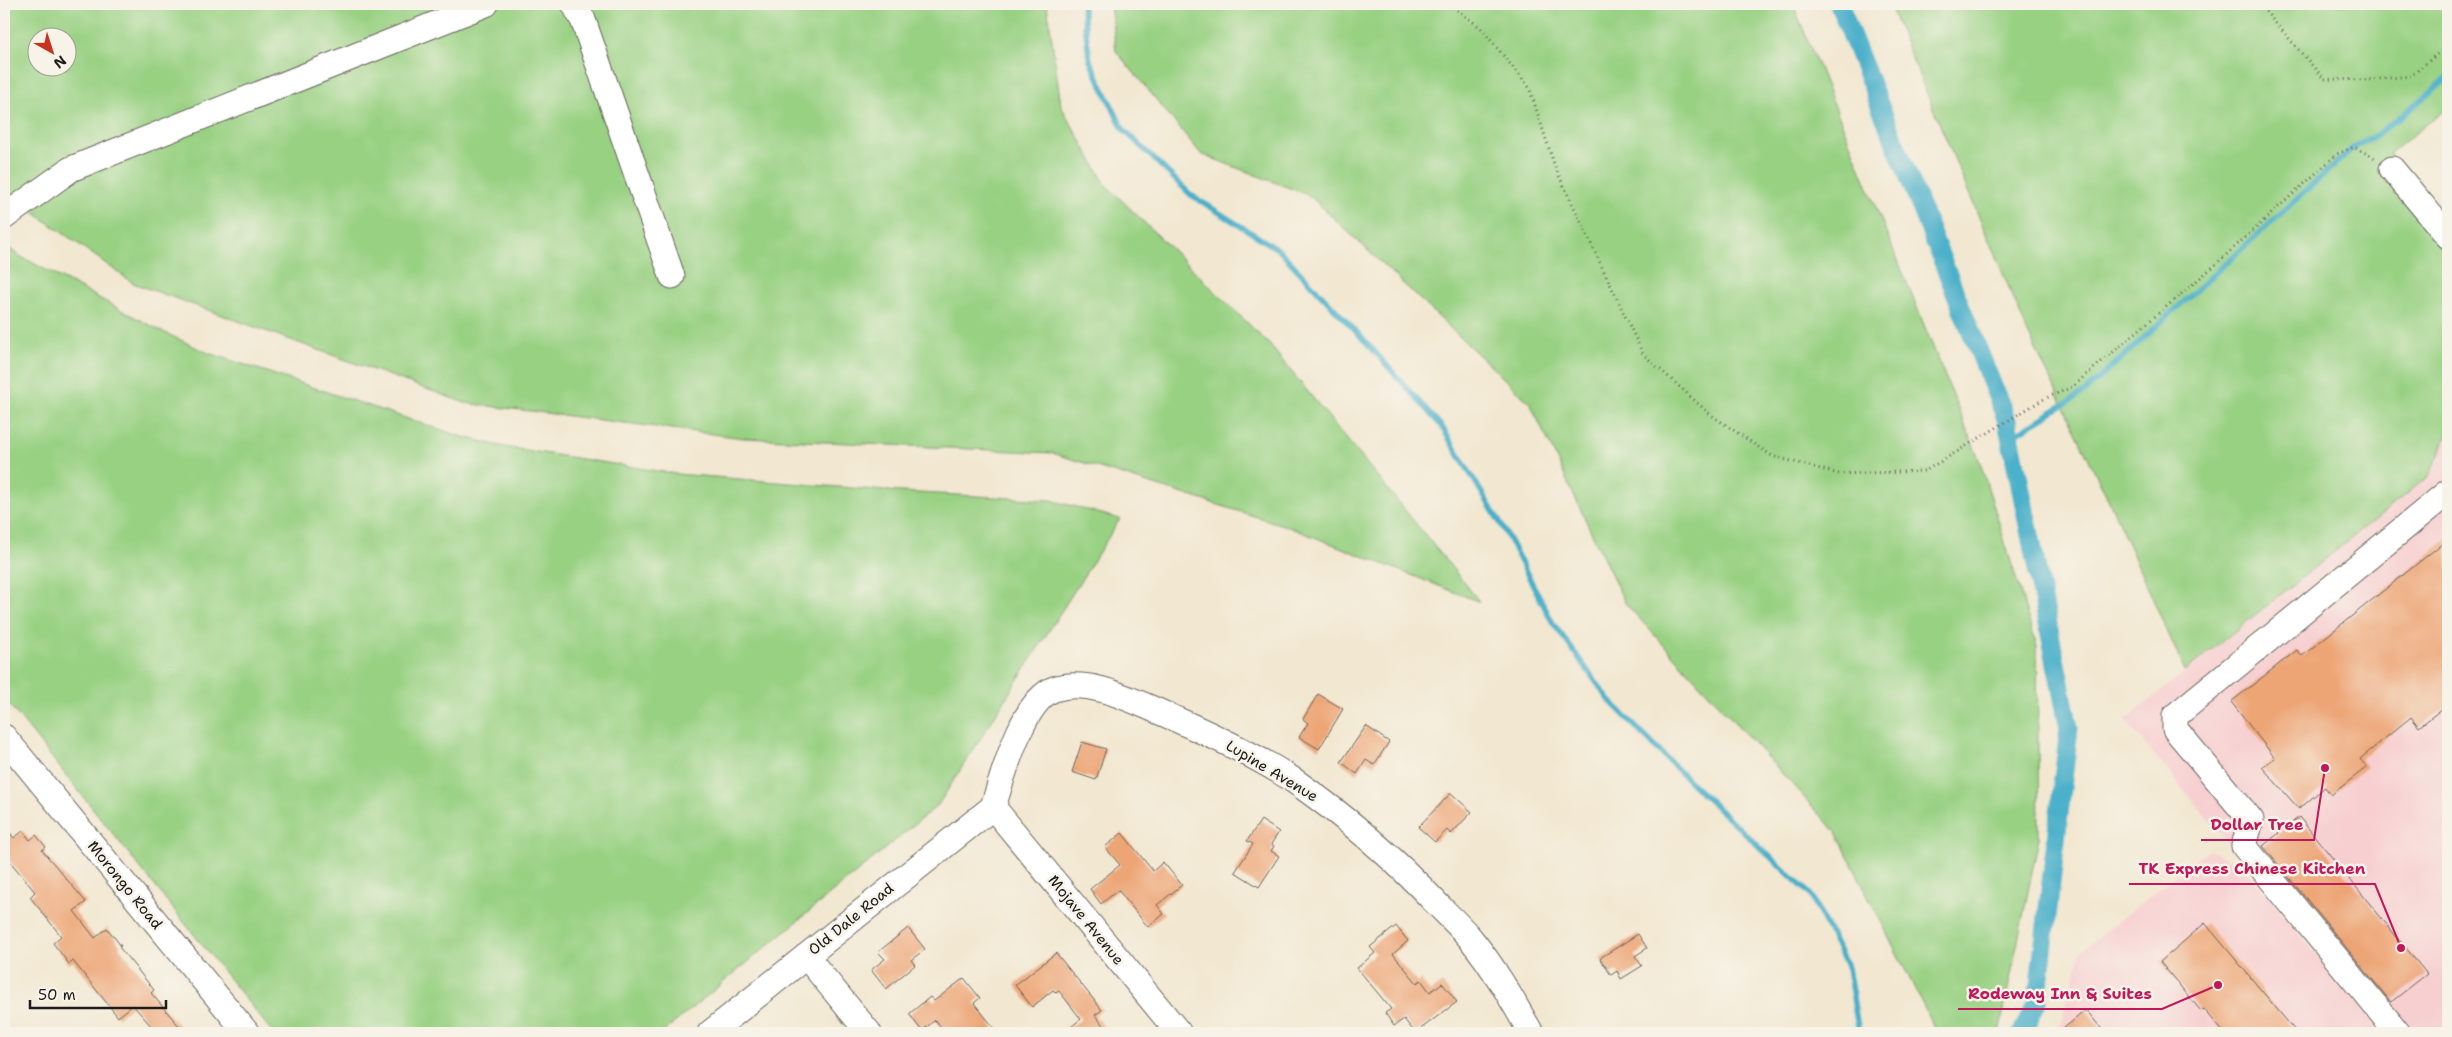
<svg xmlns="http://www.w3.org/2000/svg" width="2452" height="1037" font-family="'Shantell Sans',sans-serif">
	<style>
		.built { fill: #f7cfd0 }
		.green { fill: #99d183; stroke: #5a7650; fill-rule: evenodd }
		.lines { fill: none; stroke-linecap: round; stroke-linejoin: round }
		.stream { stroke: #4bb0ca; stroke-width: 5.5 }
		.canal { stroke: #4bb0ca; stroke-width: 19 }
		.building { fill: #eda576 }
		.minor-casing { stroke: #67635b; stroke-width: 27 }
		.path { stroke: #67635b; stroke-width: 3; stroke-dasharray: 1 4; stroke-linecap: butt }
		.minor { stroke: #fff; stroke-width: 25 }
		.labels { text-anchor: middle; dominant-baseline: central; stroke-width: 5; stroke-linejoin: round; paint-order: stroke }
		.street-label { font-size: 15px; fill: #1c1c1c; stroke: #f7f3e8 }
		.leader { fill: none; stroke: #c2185b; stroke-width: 2 }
		.callout-dot { fill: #c2185b; stroke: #f7f3e8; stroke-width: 2 }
		.callout-label { font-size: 16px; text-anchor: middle; font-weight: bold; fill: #c2185b; stroke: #f7f3e8; stroke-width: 5; stroke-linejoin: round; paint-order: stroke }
	</style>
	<rect width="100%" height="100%" fill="#f7f3e8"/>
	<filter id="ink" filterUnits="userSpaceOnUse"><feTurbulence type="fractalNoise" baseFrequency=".02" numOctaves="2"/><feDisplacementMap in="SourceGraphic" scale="10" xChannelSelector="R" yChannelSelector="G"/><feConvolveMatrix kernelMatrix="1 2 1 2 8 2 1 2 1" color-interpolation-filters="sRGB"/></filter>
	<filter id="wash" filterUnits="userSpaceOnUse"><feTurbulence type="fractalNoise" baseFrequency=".0096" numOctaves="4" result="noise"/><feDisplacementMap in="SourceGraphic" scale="20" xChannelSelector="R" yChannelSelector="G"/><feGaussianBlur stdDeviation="1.12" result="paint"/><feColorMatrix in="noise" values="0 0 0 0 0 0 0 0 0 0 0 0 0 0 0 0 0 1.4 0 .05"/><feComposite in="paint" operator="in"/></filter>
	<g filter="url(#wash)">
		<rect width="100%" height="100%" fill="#f2e7d0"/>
		<path class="built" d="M2448 435V1033H2388L2125 720 2429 476Z
			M2209 849 2247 872 2383 1033H2061L2059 1031 2081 951Z"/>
		<path class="green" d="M4 4H1047L1061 106 1106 185 1268 343 1480 602 1286 526 1052 453 744 438 465 403 133 283 4 191ZM38 38H68V68H38Z
			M1110 4H1793L1980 462 2037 646 2039 838 1999 1033H1937L1836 832 1625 603 1530 403 1310 196 1201 154 1116 51Z
			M1889 4H2448V107L2391 153 2385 176 2448 257V435L2429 476 2185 671 2110 503 2028 333Z
			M4 244 18 255 157 329 206 352 463 437 505 447 677 474 901 492 1051 500 1120 519 938 805 662 1033H273L4 698Z"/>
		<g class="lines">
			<path class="stream" d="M1082 4 1090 61 1123 129 1191 195 1279 250 1366 342 1442 427 1502 526 1553 623 1610 701 1693 785 1810 894 1848 968 1859 1033
				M2011 437 2083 393 2354 147 2378 134 2448 78"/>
			<path class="canal" d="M1839 4 2007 421 2069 728 2037 1002 2022 1033"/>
		</g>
		<g id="blocks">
			<path class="building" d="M2448 539V704L2419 727 2411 717 2360 759 2367 767 2331 795 2325 787 2299 809 2262 767 2275 758 2231 702 2297 650 2302 656Z
				M1318 694 1343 709 1319 749 1299 737 1308 723 1303 719Z
				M1366 726 1389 742 1374 765 1366 760 1357 774 1341 762Z
				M1082 742 1106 749 1096 780 1072 772Z
				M1451 793 1472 812 1451 834 1447 830 1435 842 1418 827Z
				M2299 817 2427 974 2391 1002 2263 846Z
				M1261 820 1279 832 1271 844 1274 846 1271 851 1279 856 1259 887 1235 872 1253 844 1247 841Z
				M4 826 14 838 23 831 30 840 36 835 46 847 42 850 86 902 74 911 95 938 107 928 121 946 119 947 154 990 151 993 185 1033H157L133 1005 118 1017 73 961 69 964 53 943 61 936 30 897 35 892 4 854Z
				M1122 833 1153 871 1163 862 1182 885 1157 905 1164 914 1148 927 1118 890 1101 904 1090 889 1120 865 1105 847Z
				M2205 923 2297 1033H2224L2204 1009 2201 1011 2160 962Z
				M1396 926 1408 941 1393 954 1417 983 1421 980 1430 992 1442 983 1457 1002 1415 1033 1404 1019 1394 1026 1385 1013 1391 1009 1357 968 1375 953 1370 947Z
				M908 928 925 949 911 960 915 965 886 989 871 970 885 959 878 952Z
				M1638 934 1647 948 1635 956 1642 966 1621 979 1617 971 1611 975 1600 958Z
				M1056 953 1102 1010 1095 1015 1109 1033H1063L1081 1019 1059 991 1056 993 1053 990 1032 1007 1015 985Z
				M964 978 980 998 974 1003 998 1033H946L935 1020 922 1031 909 1014 930 997 934 1001Z
				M2086 1010 2105 1033H2058Z"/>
		</g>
	</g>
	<g filter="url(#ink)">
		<use href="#blocks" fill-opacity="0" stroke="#67635b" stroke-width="1"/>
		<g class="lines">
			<g class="minor-casing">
				<path id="minor" d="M574 4 583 20 672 276
					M2392 169 2448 236
					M4 217 71 169 486 4
					M4 737 247 1033
					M993 807C1003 776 1022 701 1054 689 1088 677 1131 700 1162 713 1205 732 1258 756 1296 782 1347 818 1394 858 1436 903 1447 914 1460 926 1470 938 1494 967 1513 1001 1531 1033
					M993 807 1179 1033
					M806 956 869 1033
					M710 1033 993 807
					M2398 1033 2244 846 2251 820 2175 729V716L2448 492"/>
			</g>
			<path class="path" d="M1449 4 1480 27 1529 87 1555 167 1643 354 1711 415 1772 456 1839 474 1925 471 2042 400 2072 387 2214 266 2337 154 2354 147 2375 158
				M2259 4 2324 79 2369 80 2411 76 2448 45"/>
			<use href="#minor" class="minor"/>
		</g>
	</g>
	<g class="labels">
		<g class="street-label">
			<text transform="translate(1272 771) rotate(31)">Lupine Avenue</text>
			<text transform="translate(125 885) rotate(51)">Morongo Road</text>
			<text transform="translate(851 919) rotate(-39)">Old Dale Road</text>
			<text transform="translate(1086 920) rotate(51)">Mojave Avenue</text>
		</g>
	</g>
	<path class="leader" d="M2325 768L2314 840H2201M2401 948L2375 884H2129M2218 985L2162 1009H1958"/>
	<g class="callout-dot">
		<circle cx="2325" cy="768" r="5"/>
		<circle cx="2401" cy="948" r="5"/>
		<circle cx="2218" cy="985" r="5"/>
	</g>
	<g class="callout-label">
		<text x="2257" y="830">Dollar Tree</text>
		<text x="2252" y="874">TK Express Chinese Kitchen</text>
		<text x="2060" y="999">Rodeway Inn &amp; Suites</text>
	</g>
	<rect width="2452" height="1037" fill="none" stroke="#f7f3e8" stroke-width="20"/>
	<g transform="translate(52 52) rotate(141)"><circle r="24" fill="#f7f3e8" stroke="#9f9d96"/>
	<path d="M0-4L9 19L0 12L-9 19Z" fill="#c8321e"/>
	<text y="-8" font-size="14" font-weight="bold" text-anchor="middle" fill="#1c1c1c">N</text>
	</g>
	<path d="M30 1000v8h136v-8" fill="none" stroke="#1c1c1c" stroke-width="2.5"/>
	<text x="38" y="1000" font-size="15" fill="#1c1c1c" stroke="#f7f3e8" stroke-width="4" paint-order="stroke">50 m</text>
</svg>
